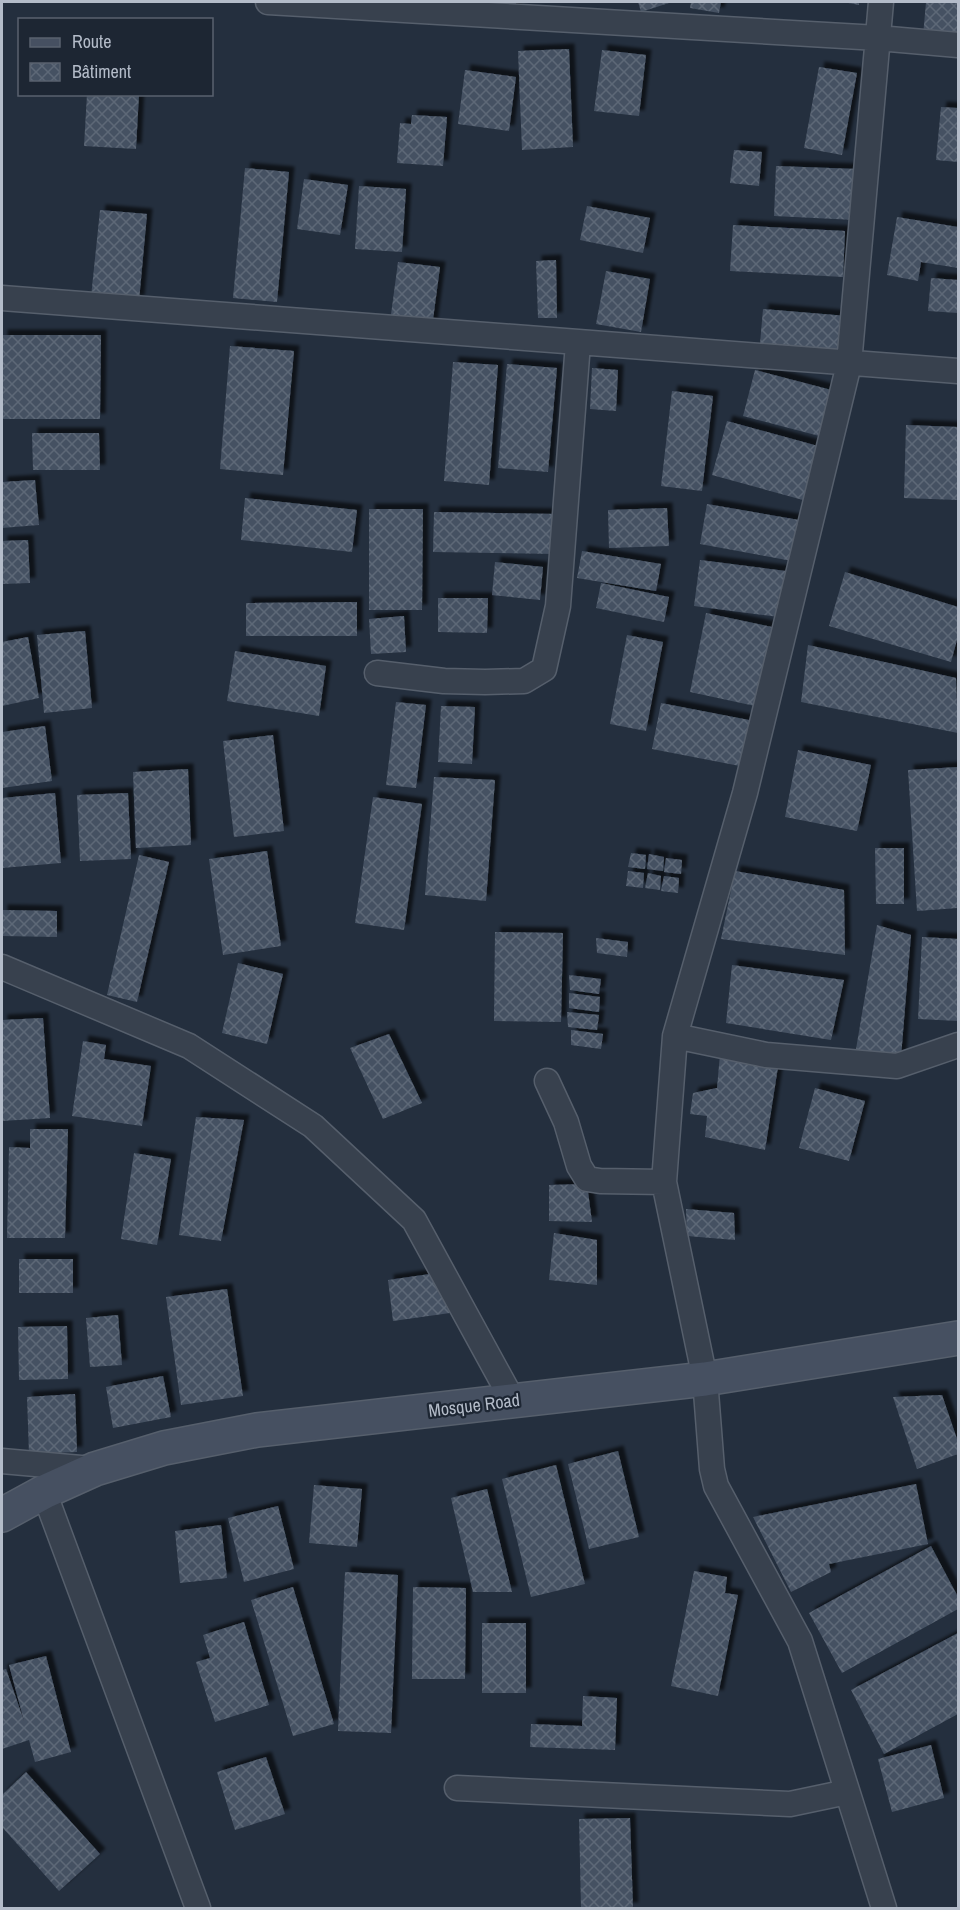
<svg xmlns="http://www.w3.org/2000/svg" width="960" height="1910" font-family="'Archivo Narrow',sans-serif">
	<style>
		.building { fill: url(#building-cross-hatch); filter: url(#shadow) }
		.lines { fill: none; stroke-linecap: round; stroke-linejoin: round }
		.street-casing { stroke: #565f6c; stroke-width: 27 }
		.secondary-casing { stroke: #565f6c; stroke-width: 36 }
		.street { stroke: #38414e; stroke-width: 24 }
		.secondary { stroke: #465061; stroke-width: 33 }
		.labels { text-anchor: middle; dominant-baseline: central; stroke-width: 4.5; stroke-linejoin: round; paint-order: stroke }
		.street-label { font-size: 18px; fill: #b4bcc9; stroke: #1d2633 }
	</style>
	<defs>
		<pattern id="building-cross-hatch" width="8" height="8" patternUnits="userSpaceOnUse" patternTransform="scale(1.5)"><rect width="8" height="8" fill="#455162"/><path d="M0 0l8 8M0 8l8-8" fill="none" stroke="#5d6877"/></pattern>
		<filter id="shadow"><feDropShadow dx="5.5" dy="-5.5" stdDeviation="1.5" flood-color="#0009"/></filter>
	</defs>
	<rect width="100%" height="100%" fill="#242f3e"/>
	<path class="building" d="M468 2H516V13L468 11Z
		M638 2H672L641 12Z
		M691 2H721L719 13 690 8Z
		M843 2H859V5Z
		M926 2H958V40L923 36Z
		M569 49 573 147 522 150 518 51Z
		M602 50 646 55 639 116 594 111Z
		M819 67 857 73 842 155 804 148Z
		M465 70 516 77 509 131 458 124Z
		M87 94H139L136 149 84 146Z
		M941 107 958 108V162L936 160Z
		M412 115 447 117 443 166 397 163 400 123 411 124Z
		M734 150 762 152 759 186 730 183Z
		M776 166 857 169 855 220 774 216Z
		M245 168 289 172 277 302 233 298Z
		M304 179 348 185 340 235 297 229Z
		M359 186 406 189 402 252 355 249Z
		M587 206 650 218 643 253 580 240Z
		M100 210 147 214 139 301 91 297Z
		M897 217 958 227V268L921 262 918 281 887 275Z
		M733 225 845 231 843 277 730 271Z
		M556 260 557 318H538L536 261Z
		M398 262 440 267 432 327 390 322Z
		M606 271 650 279 641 332 596 324Z
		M931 278 958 280V313L928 311Z
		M763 309 847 316 843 362 759 355Z
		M2 335H101L100 419H2Z
		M230 346 294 351 283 475 220 469Z
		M453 362 498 365 489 485 444 481Z
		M507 364 557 368 548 472 498 468Z
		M592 368 618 370 616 411 590 409Z
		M755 370 839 392 827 438 743 416Z
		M672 391 713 396 702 491 661 486Z
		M727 421 818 446 803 500 712 475Z
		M906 425 958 427V500L904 498Z
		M32 433H99L100 470H33Z
		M35 480 39 525 2 528V482Z
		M245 498 357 510 352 552 241 540Z
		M707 504 799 520 792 561 700 544Z
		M667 508 669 546 609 548 608 510Z
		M369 509H423L422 610H369Z
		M434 512 557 514 556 554 433 552Z
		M28 540 30 583 2 584V541Z
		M582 551 661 564 656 591 577 578Z
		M700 560 786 571 779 617 694 606Z
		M495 562 543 567 540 600 492 595Z
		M845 572 958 607V636L951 662 829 626Z
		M601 583 669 597 664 622 596 608Z
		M438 598H488L487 633 438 632Z
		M357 602V636H246V603Z
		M706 613 772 627 755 706 690 692Z
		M404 616 406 652 371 654 369 619Z
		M85 631 92 708 44 713 37 635Z
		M627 635 663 642 646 731 610 724Z
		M28 637 39 698 2 706V642Z
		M808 645 956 678 958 733 801 702Z
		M235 651 326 666 319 716 227 701Z
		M396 702 426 705 416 788 386 785Z
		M661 703 754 721 745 767 652 749Z
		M441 706 475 707 472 764 438 762Z
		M45 726 52 781 2 788V732Z
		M273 735 284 831 234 837 223 741Z
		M798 750 871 765 857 831 785 817Z
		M958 767V908L917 911 908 770Z
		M188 769 191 845 136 848 133 772Z
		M434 777 495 780 486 901 425 895Z
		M55 793 61 863 2 868V798Z
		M128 793 131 859 80 861 77 795Z
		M373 797 422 804 404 930 355 923Z
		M875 848H904V904H876Z
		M267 851 281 946 223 955 209 859Z
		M631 853 646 855 645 869 628 867Z
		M649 854 664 857 663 871 647 869Z
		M139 855 169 862 137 1002 107 995Z
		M666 858 682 860 681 874 664 872Z
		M628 871 644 873 643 888 626 886Z
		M735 871 844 890 845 955 721 939Z
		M648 873 661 876 660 890 645 888Z
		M664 876 679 878 678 893 661 891Z
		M2 910 57 911V937L2 936Z
		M877 925 911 935 901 1057 855 1055Z
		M495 932 563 933 561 1022 494 1021Z
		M922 937 958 939V1021L918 1019Z
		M596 938 628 942 627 957 597 953Z
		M238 963 283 974 267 1044 222 1033Z
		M732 965 844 980 831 1040 726 1023Z
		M569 975 601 979 599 994 570 990Z
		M569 993 600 997 599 1012 569 1008Z
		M567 1012 599 1015 597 1030 568 1027Z
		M43 1018 50 1118 2 1121V1020Z
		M571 1030 603 1034 601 1049 571 1045Z
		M389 1034 422 1103 383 1119 350 1048Z
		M83 1041 106 1045 104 1059 151 1066 142 1126 72 1116Z
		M720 1054 778 1067 765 1150 705 1137 707 1116 690 1114 693 1093 717 1088Z
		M815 1088 865 1101 849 1161 799 1148Z
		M196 1117 244 1120 221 1241 179 1235Z
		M30 1129H68L65 1238H7L9 1147 30 1148Z
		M134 1153 171 1159 157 1245 121 1239Z
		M587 1184 592 1222 549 1221V1185Z
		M686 1209 734 1213 735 1240 687 1236Z
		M554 1233 597 1240V1285L549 1280Z
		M19 1259H73V1293H19Z
		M430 1274 450 1313 393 1321 388 1280Z
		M227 1289 243 1396 181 1405 166 1297Z
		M118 1315 122 1365 90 1367 86 1318Z
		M67 1326 68 1379 19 1380 18 1327Z
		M163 1376 171 1417 113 1428 106 1387Z
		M75 1394 77 1452 29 1454 27 1397Z
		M942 1395 958 1442V1454L917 1469 893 1397Z
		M618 1451 639 1537 589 1549 568 1464Z
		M556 1465 585 1584 531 1597 502 1479Z
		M916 1484 928 1544 829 1564 831 1572 791 1592 753 1517Z
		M314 1485 362 1489 357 1547 309 1543Z
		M487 1489 512 1592H473L451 1498Z
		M278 1506 294 1569 244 1582 228 1518Z
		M221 1525 227 1578 180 1583 175 1531Z
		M931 1546 958 1597V1609L842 1673 809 1613Z
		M694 1571 727 1577 725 1593 738 1595 718 1696 671 1686Z
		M345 1572 398 1575 391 1733 338 1731Z
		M293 1587 334 1724 293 1736 251 1600Z
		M413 1587 466 1588 465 1679H412Z
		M244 1622 269 1705 215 1722 196 1662 210 1658 203 1635Z
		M482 1623H526V1693H482Z
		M958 1633V1714L884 1754 851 1690Z
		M46 1656 71 1752 35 1762 29 1740 2 1749V1670L6 1669 24 1721 9 1665Z
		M583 1696 617 1698 615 1750 530 1747 531 1724 582 1726Z
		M931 1745 944 1798 892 1812 878 1759Z
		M266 1757 285 1814 235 1830 217 1772Z
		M26 1772 100 1854 59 1891 2 1827V1795Z
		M630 1818 633 1908H581L579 1819Z"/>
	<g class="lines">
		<g class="street-casing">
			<path id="street" d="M268 2 878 38 958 45
				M881 2 849 364 745 793 675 1036 664 1182 705 1379 712 1469 716 1486 800 1641 884 1908
				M2 298 958 371
				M377 673 444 681 485 682 524 681 544 669 558 606 578 343
				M2 967 189 1046 313 1126 414 1220 513 1401
				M675 1036 766 1055 897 1066 958 1045
				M547 1081 566 1122 579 1166 587 1179 600 1181 664 1182
				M2 1461 92 1469
				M44 1492 198 1908
				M457 1788 790 1804 847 1792"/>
		</g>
		<g class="secondary-casing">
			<path id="secondary" d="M2 1515 44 1492 95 1469 164 1448 257 1430 705 1379 958 1338"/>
		</g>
		<use href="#street" class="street"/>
		<use href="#secondary" class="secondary"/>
	</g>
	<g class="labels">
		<g class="street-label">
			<text transform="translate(474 1405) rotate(-7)">Mosque Road</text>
		</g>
	</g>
	<rect width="960" height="1910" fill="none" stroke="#b4bcc9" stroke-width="6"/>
	<rect x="18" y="18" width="195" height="78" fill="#1d2633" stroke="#59626f" stroke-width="1.5"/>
	<rect x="30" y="38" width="30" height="9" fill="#465061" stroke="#59626f" stroke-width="1.5"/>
	<text x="72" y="48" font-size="18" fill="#b4bcc9">Route</text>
	<rect x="30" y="63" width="30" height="18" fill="url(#building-cross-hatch)" stroke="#59626f" stroke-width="1.5"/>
	<text x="72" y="78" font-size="18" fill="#b4bcc9">Bâtiment</text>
</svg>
